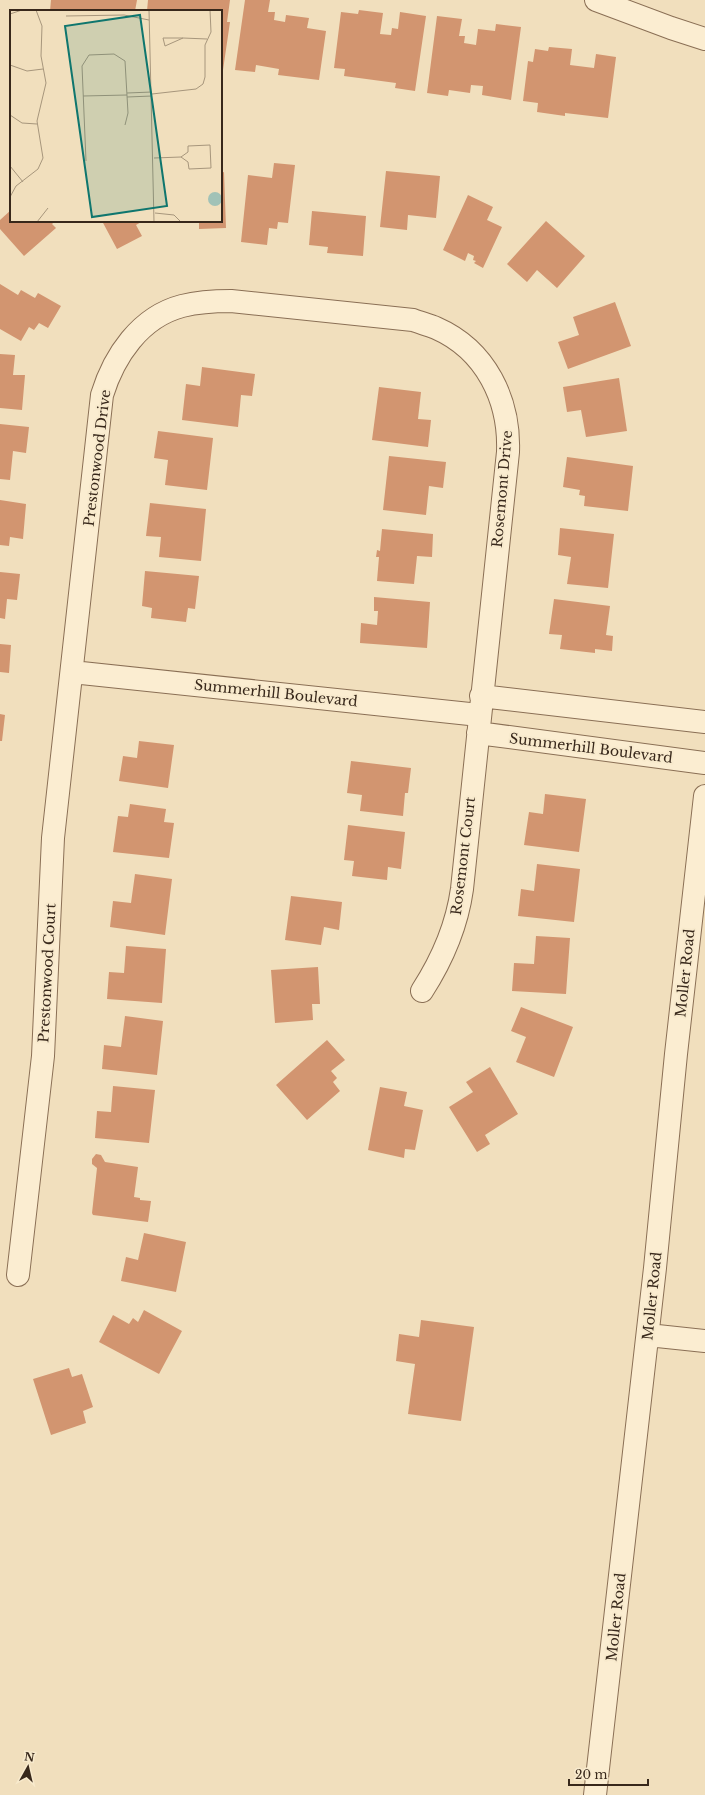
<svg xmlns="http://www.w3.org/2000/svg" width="705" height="1795" font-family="'Libre Baskerville',serif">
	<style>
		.building { fill: #d29570 }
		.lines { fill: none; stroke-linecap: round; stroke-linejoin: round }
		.minor-casing { stroke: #8a6f55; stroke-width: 24 }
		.minor { stroke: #fbedd1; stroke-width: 22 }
		.labels { text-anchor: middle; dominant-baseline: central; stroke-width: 4; stroke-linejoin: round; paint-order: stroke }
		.street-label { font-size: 14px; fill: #38281b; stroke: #f8eacd }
		.inset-road { fill: none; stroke: #a7967c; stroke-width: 1 }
		.view { fill: #0f766e; fill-opacity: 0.15; stroke: #0f766e; stroke-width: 2 }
		.inset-edge { fill: none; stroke: #38281b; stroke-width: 2 }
	</style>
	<rect width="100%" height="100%" fill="#f1dfbd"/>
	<path class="building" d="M51 0H137L135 11H50Z
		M148 0H230L227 22H230L223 70 221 69V11H147Z
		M245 0H270L268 12H275L274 20 285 22 286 15 309 18 307 28 326 31 319 80 278 75 279 69 256 65 255 72 235 70Z
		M359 10 383 13 380 34 391 35 392 28 398 29 400 12 426 16 415 91 395 88 396 83 344 76 345 69 334 68 341 12 358 14Z
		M437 16 462 19 459 36H465L464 43 476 45 478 29 495 31 496 24 521 27 511 100 482 95 483 86 471 85 470 93 449 90 448 96 427 93Z
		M549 47 572 49 570 65 594 68 596 54 616 57 608 118 565 113V116L537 112 538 103 523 101 528 61 533 62 535 49 548 51Z
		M274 163 295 165 288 223 278 222 277 229 269 228 267 245 241 242 248 175 272 178Z
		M386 171 440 176 436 218 408 215 407 230 380 227Z
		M224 172 226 228 199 229V221H221V173Z
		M468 195 493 207 487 220 502 227 483 268 474 263 476 261 473 260 474 256 468 253 465 261 443 250Z
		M11 210V221H55L52 224 56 228 24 256 0 229V220Z
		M312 211 366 216 363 256 327 253 328 247 309 245Z
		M102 221H143L136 225 142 236 117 249Z
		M546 221 585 256 557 288 537 270 527 282 507 264Z
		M0 284 18 295 21 290 35 298 38 293 61 306 48 328 39 323 34 330 29 327 21 341 0 329Z
		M615 302 631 346 568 369 558 342 579 335 573 317Z
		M0 354 15 355 13 375H25L22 410 0 408Z
		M202 367 255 374 252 396 241 395 238 427 182 420 186 384 200 386Z
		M619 378 627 431 586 437 581 410 567 412 563 387Z
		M379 387 421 392 418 419 431 420 428 447 372 440Z
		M0 424 29 427 26 453 13 451 10 480 0 479Z
		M158 431 213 438 207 490 165 485 168 460 154 458Z
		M389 456 446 462 443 488 429 486 426 515 383 510Z
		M567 457 633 466 628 511 584 506 585 496 579 495 580 490 563 487Z
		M0 500 26 504 23 539 10 537 9 546 0 545Z
		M150 503 206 509 201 561 159 557 161 537 146 536Z
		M560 528 614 534 608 588 567 584 571 557 558 555Z
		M382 529 433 534 432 557 417 556 414 584 377 581 379 557H376L377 550 380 551Z
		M145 571 199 576 195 609 188 608 186 622 151 618 152 608 142 606Z
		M0 572 20 574 17 600 7 599 5 619 0 618Z
		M374 597 430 602 427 648 360 643 361 623 377 625 378 611H374Z
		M554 599 610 606 606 635 613 636 612 651 595 649V653L560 649 562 635 549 634Z
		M0 644 11 645 9 673 0 672Z
		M0 714 5 715 2 741H0Z
		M139 741 174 745 168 788 119 781 123 756 137 758Z
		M351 761 411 768 408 793H405L403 816 360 811 362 795 347 793Z
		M545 794 586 799 579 852 524 845 529 812 543 814Z
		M130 804 166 809 164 822 174 823 169 858 113 852 118 816 128 817Z
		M348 825 405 832 401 869 388 867 387 880 352 876 354 861 344 860Z
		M537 864 580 869 574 922 518 916 521 889 534 891Z
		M135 874 172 879 165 935 110 927 113 901 131 903Z
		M291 896 342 902 339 930 324 927 321 945 285 940Z
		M536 936 570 938 566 994 512 991 514 963 534 964Z
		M126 946 166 949 162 1003 107 999 109 972 124 973Z
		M318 967 320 1004H312L313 1020 275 1023 271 970Z
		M521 1007 573 1027 554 1077 516 1062 526 1037 511 1031Z
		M125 1016 163 1021 157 1075 102 1069 104 1045 121 1047Z
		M327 1040 345 1060 331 1071 337 1078 333 1082 340 1091 307 1120 276 1085Z
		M490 1067 518 1114 485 1135 490 1144 477 1152 449 1107 473 1092 466 1082Z
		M113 1086 155 1090 149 1143 95 1138 97 1111 111 1112Z
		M380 1087 407 1092 404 1106 423 1110 415 1150 405 1149 404 1158 368 1150Z
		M96 1154 101 1155 105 1162 138 1167 134 1197 140 1198V1200L151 1201 148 1222 93 1215 92 1213 97 1168 92 1164V1159Z
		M144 1233 186 1242 176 1292 121 1281 126 1257 138 1260Z
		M144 1310 182 1331 159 1374 99 1342 113 1315 129 1324 133 1318 138 1322Z
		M421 1320 474 1327 461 1421 408 1414 415 1364 396 1361 399 1334 419 1337Z
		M69 1368 72 1377 82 1374 93 1407 83 1411 86 1423 51 1435 33 1379Z"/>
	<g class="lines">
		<g class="minor-casing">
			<path id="minor" d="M596 0 671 28 705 39
				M72 672 479 715
				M481 696 705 722
				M478 733 705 763
				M18 1275 43 1056 53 838 102 395C114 356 140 317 182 306 198 302 214 301 231 301L413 320C421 323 429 325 436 328 486 350 510 400 508 452L462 889C457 925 442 960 422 991
				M648 1335 705 1341
				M595 1795 655 1268 676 1054 705 796"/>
		</g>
		<use href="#minor" class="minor"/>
	</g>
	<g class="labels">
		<g class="street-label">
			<text transform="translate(97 458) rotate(-83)">Prestonwood Drive</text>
			<text transform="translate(502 489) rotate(-85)">Rosemont Drive</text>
			<text transform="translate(276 693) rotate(6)">Summerhill Boulevard</text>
			<text transform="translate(591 748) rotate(7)">Summerhill Boulevard</text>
			<text transform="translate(463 856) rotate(-83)">Rosemont Court</text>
			<text transform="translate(47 973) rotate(-87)">Prestonwood Court</text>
			<text transform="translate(685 973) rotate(-84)">Moller Road</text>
			<text transform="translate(652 1296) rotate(-84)">Moller Road</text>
			<text transform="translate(616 1617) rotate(-84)">Moller Road</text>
		</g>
	</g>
	<g transform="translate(10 10)">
		<rect width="212" height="212" fill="#f1dfbd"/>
		<path d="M198 189a7 7 0 1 1 14 0a7 7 0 1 1-14 0Z" fill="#a1c2b7"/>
		<path class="inset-road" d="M139 0 144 212M0 4 12 0M56 6 114 5 139 10M173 28H153L155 36 173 28 197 29M0 55 17 61 33 59M117 83 142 82M142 84 186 79 193 74 195 67V35L201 22 200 0M73 86 117 85M117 87 142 86M0 105 12 113 27 114M144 148 171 147 178 142V136L200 135 201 158 179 159 178 152 171 147M76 151 72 56 79 45 104 44 115 51 118 103 115 115M0 156 13 172M0 187 6 176 28 159 33 148 27 111 36 73 31 46 32 16 26 0M145 203 164 205 171 212M27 212 38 198"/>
		<path class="view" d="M130 5 157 196 82 207 55 16Z"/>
		<rect width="212" height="212" class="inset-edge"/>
	</g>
	<g transform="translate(28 1767) rotate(8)" stroke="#f8eacd" stroke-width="3" paint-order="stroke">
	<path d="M0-3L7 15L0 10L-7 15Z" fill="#38281b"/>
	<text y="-6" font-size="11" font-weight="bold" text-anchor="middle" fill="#38281b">N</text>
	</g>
	<path d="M569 1779v6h79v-6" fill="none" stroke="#38281b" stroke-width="2"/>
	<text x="575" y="1779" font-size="12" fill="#38281b" stroke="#f8eacd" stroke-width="3" paint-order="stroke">20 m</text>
</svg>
